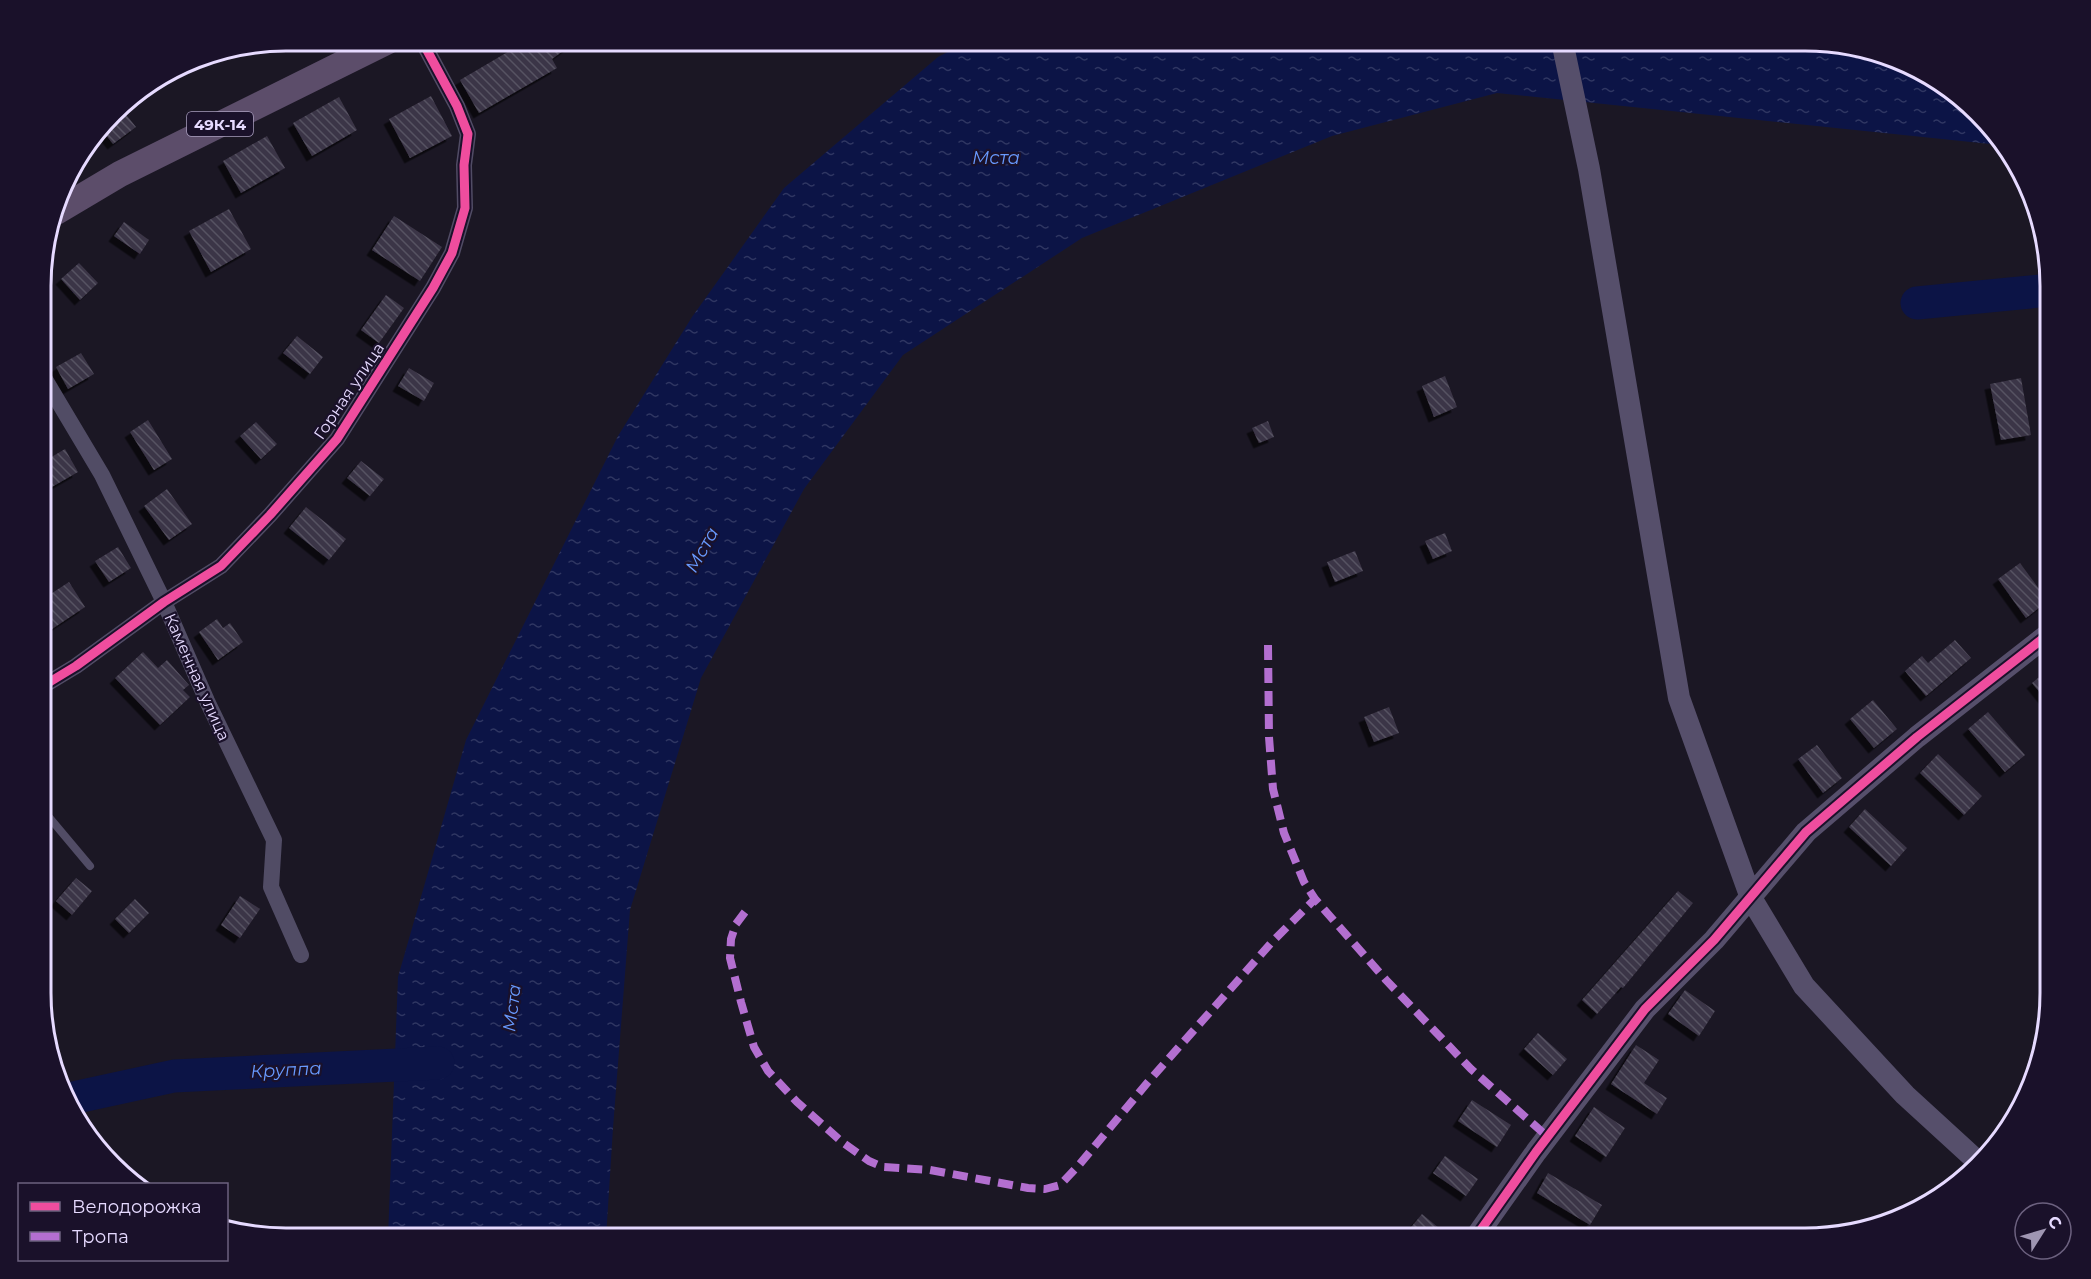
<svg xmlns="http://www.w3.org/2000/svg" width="2091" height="1279" font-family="Montserrat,sans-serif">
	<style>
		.water { fill: url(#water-ripples) }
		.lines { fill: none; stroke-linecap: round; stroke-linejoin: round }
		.river { stroke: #0c1446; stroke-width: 33 }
		.building { fill: url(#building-back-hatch); filter: url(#shadow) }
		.lane { stroke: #514c65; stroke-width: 8 }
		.street { stroke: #514c65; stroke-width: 16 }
		.secondary { stroke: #564f6b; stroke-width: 22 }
		.primary { stroke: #5c4d6a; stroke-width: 26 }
		.quiet { stroke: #b36fd0; stroke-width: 8; stroke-dasharray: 15 8; stroke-linecap: butt }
		.cycleway-casing { stroke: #1a112a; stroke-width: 13 }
		.cycleway { stroke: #ef4d9e; stroke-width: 9 }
		.labels { text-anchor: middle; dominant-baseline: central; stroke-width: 4.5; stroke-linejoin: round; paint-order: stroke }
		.shield { fill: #1a112a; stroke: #a99ebf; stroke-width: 1.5 }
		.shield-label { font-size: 15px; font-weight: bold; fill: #e6daff }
		.street-label { font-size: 16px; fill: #e6daff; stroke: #1a112a }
		.water-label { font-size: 18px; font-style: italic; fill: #689aff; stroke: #1a112a }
		.rim { fill: none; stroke: #e6daff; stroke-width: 3 }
	</style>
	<defs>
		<pattern id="water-ripples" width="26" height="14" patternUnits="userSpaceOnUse" patternTransform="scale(1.5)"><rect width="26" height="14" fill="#0c1446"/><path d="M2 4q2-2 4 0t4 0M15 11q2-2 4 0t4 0" fill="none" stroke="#2f3662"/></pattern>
		<pattern id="building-back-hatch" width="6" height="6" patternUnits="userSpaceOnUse" patternTransform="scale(1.5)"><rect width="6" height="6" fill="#3b3546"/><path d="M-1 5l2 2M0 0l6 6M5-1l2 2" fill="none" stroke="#575262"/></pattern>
		<filter id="shadow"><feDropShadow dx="-5.5" dy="5.5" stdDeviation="0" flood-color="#0009"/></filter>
	</defs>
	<rect width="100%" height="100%" fill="#1b1724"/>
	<path class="water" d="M969 41H1805L1883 53 1941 82 2000 145 1497 93 1332 136 1082 238 903 355 804 489 701 678 630 910 613 1128 606 1238H388L398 977 466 740 618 436 692 317 784 188 938 57Z"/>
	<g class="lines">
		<path class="river" d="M1917 303 2050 290
			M68 1099 174 1076 438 1063"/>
	</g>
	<path class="building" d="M528 40H578L552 59 557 68 479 113 460 80Z
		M431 96 452 136 410 158 389 119Z
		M339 97 357 130 312 156 293 123Z
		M120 107 136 127 113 144 102 130Z
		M267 136 285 168 241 193 223 161Z
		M229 209 251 249 211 272 189 231Z
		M394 216 442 247 420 281 372 250Z
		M124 222 149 240 140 254 114 236Z
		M79 263 98 283 80 300 61 279Z
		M386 295 404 308 379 343 361 330Z
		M297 336 323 357 310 374 283 353Z
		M81 353 94 374 68 389 56 367Z
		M409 368 434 383 424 401 398 386Z
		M1445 376 1457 407 1434 417 1422 386Z
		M2021 378 2031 435 2001 440 1990 384Z
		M148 420 172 459 154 470 130 432Z
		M1268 421 1274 437 1259 443 1252 428Z
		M256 422 277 444 261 459 240 436Z
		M65 449 78 472 43 492V462Z
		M361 461 384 479 370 496 347 478Z
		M167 489 192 524 169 540 144 506Z
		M306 507 346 539 329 560 289 528Z
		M1445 533 1452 551 1433 559 1425 541Z
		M118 547 131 568 109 582 95 561Z
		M1355 551 1363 571 1335 582 1327 562Z
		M2020 563 2048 601 2026 618 1998 579Z
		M69 582 85 607 43 635V599Z
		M217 619 223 628 230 623 243 642 218 660 199 632Z
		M1955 640 1971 658 1926 696 1905 671 1922 656 1928 663Z
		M143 652 158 668 167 660 189 685 183 690 190 697 160 725 115 678Z
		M2050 668V705L2032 683Z
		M1873 700 1897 729 1874 748 1850 719Z
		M1389 707 1399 733 1374 742 1364 717Z
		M1988 712 2025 755 2005 772 1968 729Z
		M1817 745 1842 778 1823 793 1798 759Z
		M1938 754 1982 796 1964 815 1920 773Z
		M1865 809 1907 848 1891 866 1849 827Z
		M76 878 92 891 72 915 56 901Z
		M1678 891 1693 903 1623 988 1621 987 1597 1014 1582 1000Z
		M240 896 260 909 240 938 221 925Z
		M135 899 149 913 129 933 115 919Z
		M1685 990 1715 1011 1699 1036 1668 1014Z
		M1538 1033 1567 1059 1553 1075 1524 1049Z
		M1636 1045 1659 1060 1644 1083 1667 1098 1657 1114 1611 1084Z
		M1472 1100 1511 1125 1497 1147 1458 1121Z
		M1594 1107 1625 1128 1606 1157 1575 1136Z
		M1445 1156 1478 1179 1466 1196 1433 1173Z
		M1548 1173 1602 1205 1590 1225 1537 1193Z
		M1422 1214 1451 1238H1402Z"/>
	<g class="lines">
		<path class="lane" d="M43 810 90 866"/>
		<path class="street" d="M43 376 102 475 164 602 207 701 274 840 271 887 301 955
			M43 686 76 666 164 602 221 566 270 515 337 439 433 288 452 253 465 208 464 165 468 134 457 106 422 41"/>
		<path class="secondary" d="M1562 41 1589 169 1679 698 1751 898 1804 986 1905 1095 1976 1160
			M1475 1238 1536 1152 1645 1009 1714 940 1806 832 1917 737 2050 633"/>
		<path class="primary" d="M56 212 120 174 388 41"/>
		<path class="quiet" d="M1268 645 1269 737 1273 789 1284 833 1304 882 1315 899 1386 980 1471 1069 1548 1137
			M745 912 736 924 731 939 730 958 741 1002 754 1047 768 1071 797 1102 842 1142 869 1161 883 1167 930 1170 1028 1188 1045 1189 1060 1185 1079 1165 1148 1082 1272 942 1315 899"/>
		<g class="cycleway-casing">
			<path id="cycleway" d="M43 686 76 666 164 602 221 566 270 515 337 439 433 288 452 253 465 208 464 165 468 134 457 106 422 41
				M1475 1238 1536 1152 1645 1009 1714 940 1806 832 1917 737 2050 633"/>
		</g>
		<use href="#cycleway" class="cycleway"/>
	</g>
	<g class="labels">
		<rect class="shield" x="187" y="112" width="66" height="24" rx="4.5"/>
		<g class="shield-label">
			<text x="220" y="124">49К-14</text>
		</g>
		<g class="street-label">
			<text transform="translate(349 391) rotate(-56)">Горная улица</text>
			<text transform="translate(197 677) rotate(66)">Каменная улица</text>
		</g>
		<g class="water-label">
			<text x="996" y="158">Мста</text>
			<text transform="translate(702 550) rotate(-61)">Мста</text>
			<text transform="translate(512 1008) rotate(-83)">Мста</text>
			<text transform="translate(286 1070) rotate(-3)">Круппа</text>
		</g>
	</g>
	<path d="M0 0H2091V1279H0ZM286 51H1805A235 235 0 0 1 2040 286V993A235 235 0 0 1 1805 1228H286A235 235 0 0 1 51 993V286A235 235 0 0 1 286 51Z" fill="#1a112a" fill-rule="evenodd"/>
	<path class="rim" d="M286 51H1805A235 235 0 0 1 2040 286V993A235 235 0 0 1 1805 1228H286A235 235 0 0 1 51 993V286A235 235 0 0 1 286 51Z"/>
	<rect x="18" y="1183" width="210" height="78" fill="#1a112a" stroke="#6c617f" stroke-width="1.5"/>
	<rect x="30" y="1202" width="30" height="9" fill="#ef4d9e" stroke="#6c617f" stroke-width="1.5"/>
	<text x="72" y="1213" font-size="18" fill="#e6daff">Велодорожка</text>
	<rect x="30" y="1232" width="30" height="9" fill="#b36fd0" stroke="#6c617f" stroke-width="1.5"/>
	<text x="72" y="1243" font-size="18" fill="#e6daff">Тропа</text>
	<g transform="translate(2043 1231) rotate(53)"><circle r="28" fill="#1a112a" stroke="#6c617f" stroke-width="1.5"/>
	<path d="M0-4.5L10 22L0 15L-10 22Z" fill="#9f96b2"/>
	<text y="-9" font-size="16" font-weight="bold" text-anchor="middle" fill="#e6daff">С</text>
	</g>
</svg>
